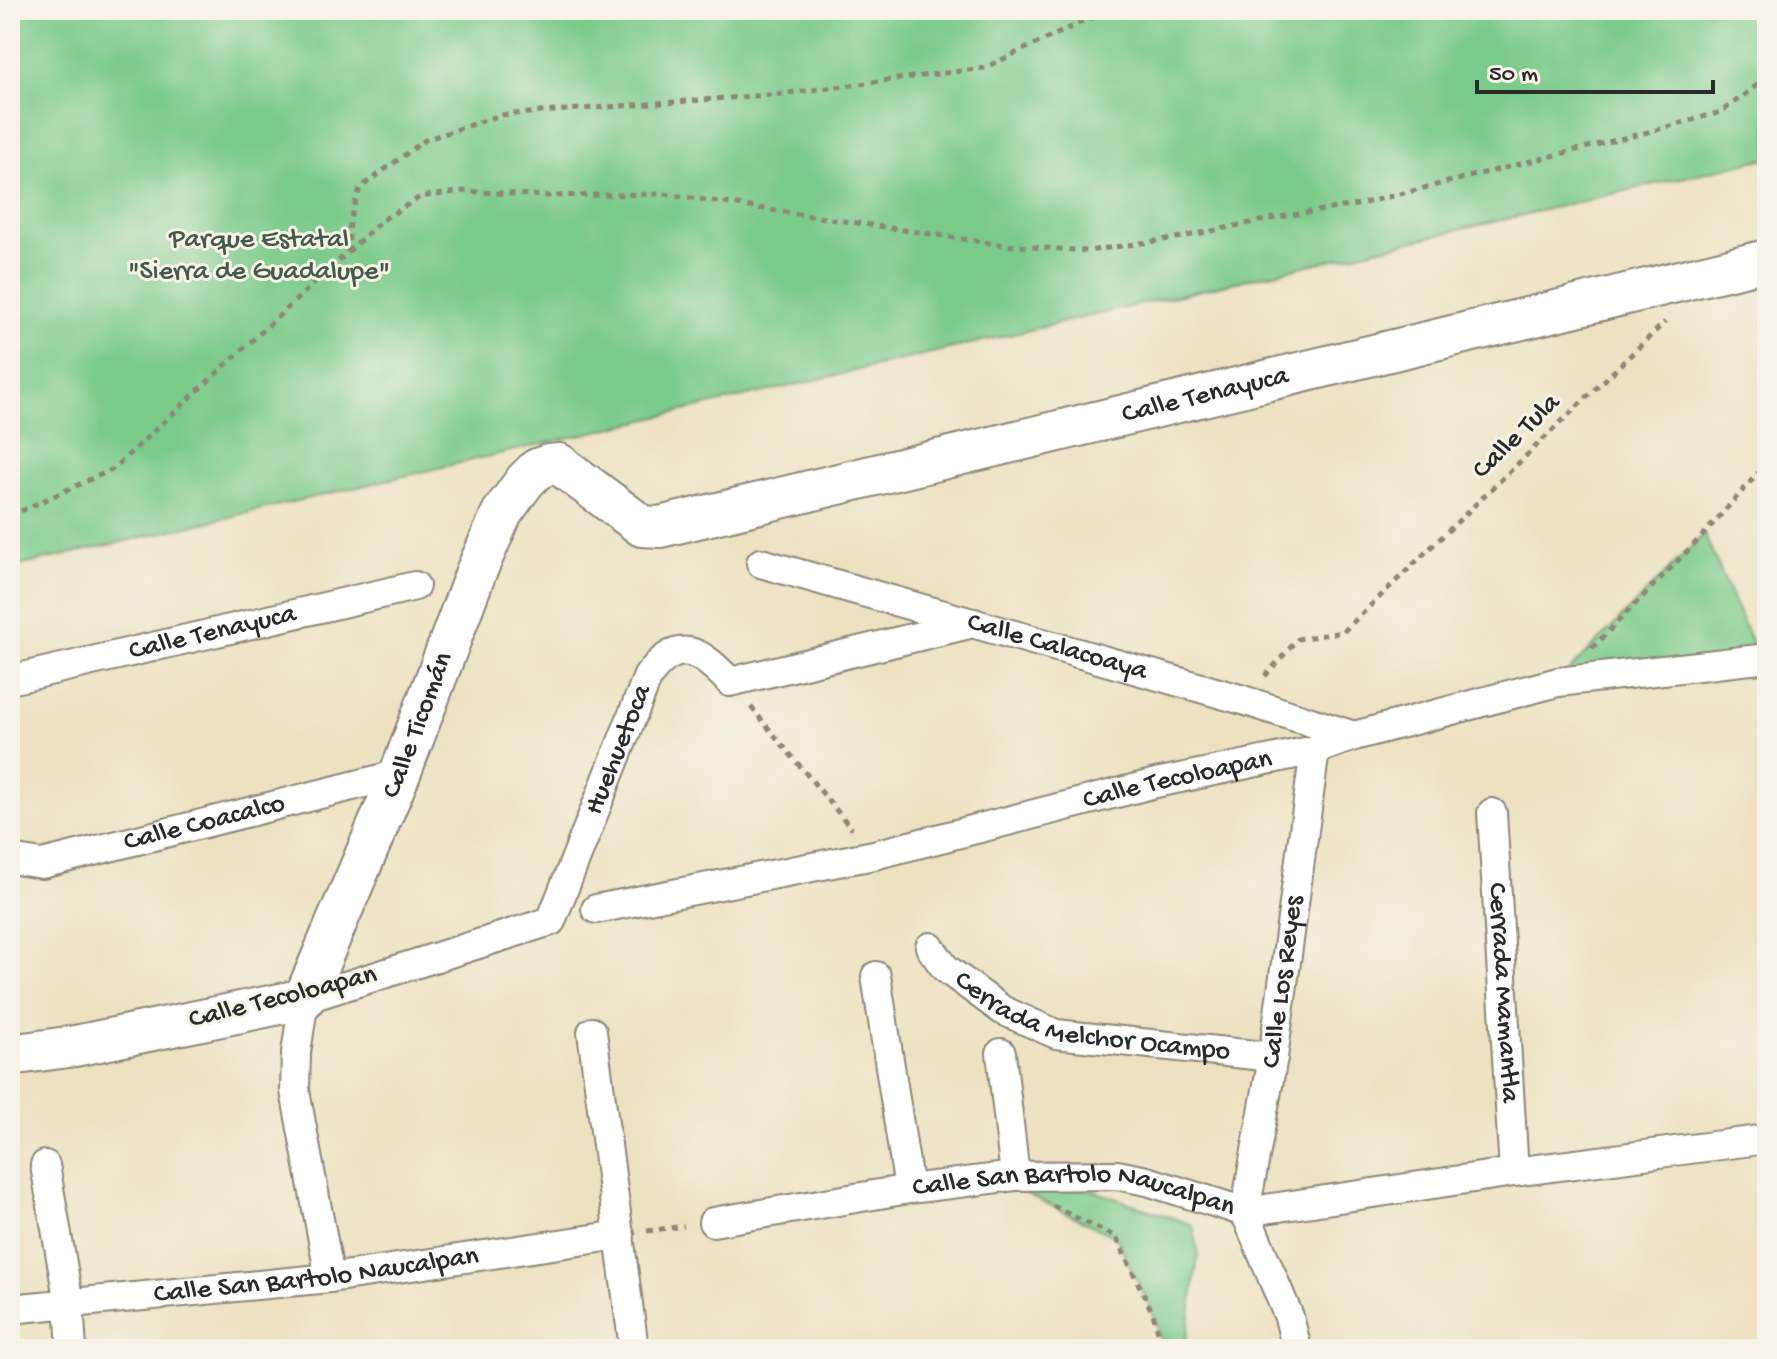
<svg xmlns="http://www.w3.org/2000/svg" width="1777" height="1359" font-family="'Gochi Hand',sans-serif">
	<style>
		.green { fill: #7aca8a; stroke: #527a5a; stroke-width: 2 }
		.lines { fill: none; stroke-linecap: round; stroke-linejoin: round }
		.street-casing { stroke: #8c8676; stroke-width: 32 }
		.secondary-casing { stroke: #8c8676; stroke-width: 44 }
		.path { stroke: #8c8676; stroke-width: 5; stroke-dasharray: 6 6; stroke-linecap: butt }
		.street { stroke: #fff; stroke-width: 28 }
		.secondary { stroke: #fff; stroke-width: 40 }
		.labels { text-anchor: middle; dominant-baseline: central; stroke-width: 6; stroke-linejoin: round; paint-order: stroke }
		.park-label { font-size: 28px; fill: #435b48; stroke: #f7f3e8 }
		.street-label { font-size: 28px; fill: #2b2b2b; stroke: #f7f3e8 }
	</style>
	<rect width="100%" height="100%" fill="#f7f3e8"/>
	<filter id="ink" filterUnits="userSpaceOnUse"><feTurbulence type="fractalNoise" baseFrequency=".0125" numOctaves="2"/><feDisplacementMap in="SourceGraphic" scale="16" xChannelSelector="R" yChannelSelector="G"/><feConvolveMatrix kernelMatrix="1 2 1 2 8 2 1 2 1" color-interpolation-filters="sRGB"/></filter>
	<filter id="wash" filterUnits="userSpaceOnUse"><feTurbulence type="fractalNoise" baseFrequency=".006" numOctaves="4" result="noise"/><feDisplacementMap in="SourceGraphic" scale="32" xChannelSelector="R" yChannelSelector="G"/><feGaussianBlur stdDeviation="1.8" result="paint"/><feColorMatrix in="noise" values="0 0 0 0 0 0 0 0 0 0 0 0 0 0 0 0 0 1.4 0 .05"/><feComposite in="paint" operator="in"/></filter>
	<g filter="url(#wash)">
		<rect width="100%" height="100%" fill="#ede1c1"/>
		<path class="green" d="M10 10H1767V158L10 568Z
			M1704 534 1759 659 1558 682Z
			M1017 1189H1089L1193 1225 1198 1256 1185 1349H1163L1153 1314 1116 1237Z"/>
	</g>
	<g filter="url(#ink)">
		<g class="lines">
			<g class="street-casing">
				<g id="street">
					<path id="s1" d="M761 563 1243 700 1354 736"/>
					<path id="s2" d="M10 680 415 586"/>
					<path id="s3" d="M1492 813 1514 1172"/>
					<path id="s4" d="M10 859 42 864 400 774"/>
					<path id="s5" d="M596 909 874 855 1156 783 1315 750 1354 736 1558 682 1759 659"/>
					<path id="s6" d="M930 947 945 968 1002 1010 1056 1034 1273 1057"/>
					<path d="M876 976 909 1189"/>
					<path d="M592 1032 634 1349"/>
					<path d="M1001 1053 1015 1176"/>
					<path d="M45 1165 69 1304 72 1349"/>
					<path id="s7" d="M713 1222 909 1189 1015 1176 1117 1175 1147 1181 1245 1212 1514 1172 1767 1139"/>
					<path id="s8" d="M330 1278 295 1091 296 1053 304 999 551 921 648 676C678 635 701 651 730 682L974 623"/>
					<path id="s9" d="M10 1309 330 1278 620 1235"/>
					<path id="s10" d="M1297 1349 1289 1317 1245 1212 1273 1057 1315 750"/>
				</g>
			</g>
			<g class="secondary-casing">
				<g id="secondary">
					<path id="s11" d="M10 1055 75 1046 304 999 400 774 476 572 502 513 525 481 537 469 548 465 559 464 642 526 660 527 1767 260"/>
				</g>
			</g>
			<path class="path" d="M348 252 381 221 420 197 464 191 546 196 665 194 1003 245 1088 251 1182 237 1279 217 1356 205 1656 130 1721 112 1767 78
				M10 516 113 469 348 252 350 220 360 188 425 140 501 115 781 94 984 68 1108 10
				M1592 648 1704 534 1767 463
				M1265 676 1298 639 1343 632 1665 322
				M751 707 852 829
				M1053 1206 1116 1237 1153 1314 1163 1349
				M647 1231 684 1226"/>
			<use href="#street" class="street"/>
			<use href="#secondary" class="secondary"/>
		</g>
	</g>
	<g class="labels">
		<g class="park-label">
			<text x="259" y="240">Parque Estatal<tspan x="259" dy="32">"Sierra de Guadalupe"</tspan></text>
		</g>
		<g class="street-label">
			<text stroke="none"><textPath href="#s11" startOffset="1586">Calle Tenayuca</textPath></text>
			<text transform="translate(1517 437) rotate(-44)">Calle Tula</text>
			<text stroke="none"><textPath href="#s2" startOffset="208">Calle Tenayuca</textPath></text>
			<text stroke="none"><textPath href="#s1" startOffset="308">Calle Calacoaya</textPath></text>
			<text stroke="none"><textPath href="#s11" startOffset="596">Calle Ticomán</textPath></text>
			<text stroke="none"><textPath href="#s8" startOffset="726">Huehuetoca</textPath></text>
			<text stroke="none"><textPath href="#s5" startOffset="596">Calle Tecoloapan</textPath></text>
			<text stroke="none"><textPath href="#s4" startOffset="200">Calle Coacalco</textPath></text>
			<text stroke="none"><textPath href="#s10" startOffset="380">Calle Los Reyes</textPath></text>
			<text stroke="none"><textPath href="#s3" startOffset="180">Cerrada Mamantla</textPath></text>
			<text transform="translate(283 998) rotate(-14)">Calle Tecoloapan</text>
			<text stroke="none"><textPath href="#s6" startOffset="186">Cerrada Melchor Ocampo</textPath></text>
			<text stroke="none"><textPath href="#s7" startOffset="366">Calle San Bartolo Naucalpan</textPath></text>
			<text stroke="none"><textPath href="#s9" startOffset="308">Calle San Bartolo Naucalpan</textPath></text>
		</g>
	</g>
	<rect width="1777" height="1359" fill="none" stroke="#f7f3e8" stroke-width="40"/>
	<path d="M1477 80v12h236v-12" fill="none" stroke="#2b2b2b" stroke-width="4"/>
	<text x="1489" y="80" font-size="24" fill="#2b2b2b" stroke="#f7f3e8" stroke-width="6" paint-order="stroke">50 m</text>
</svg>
